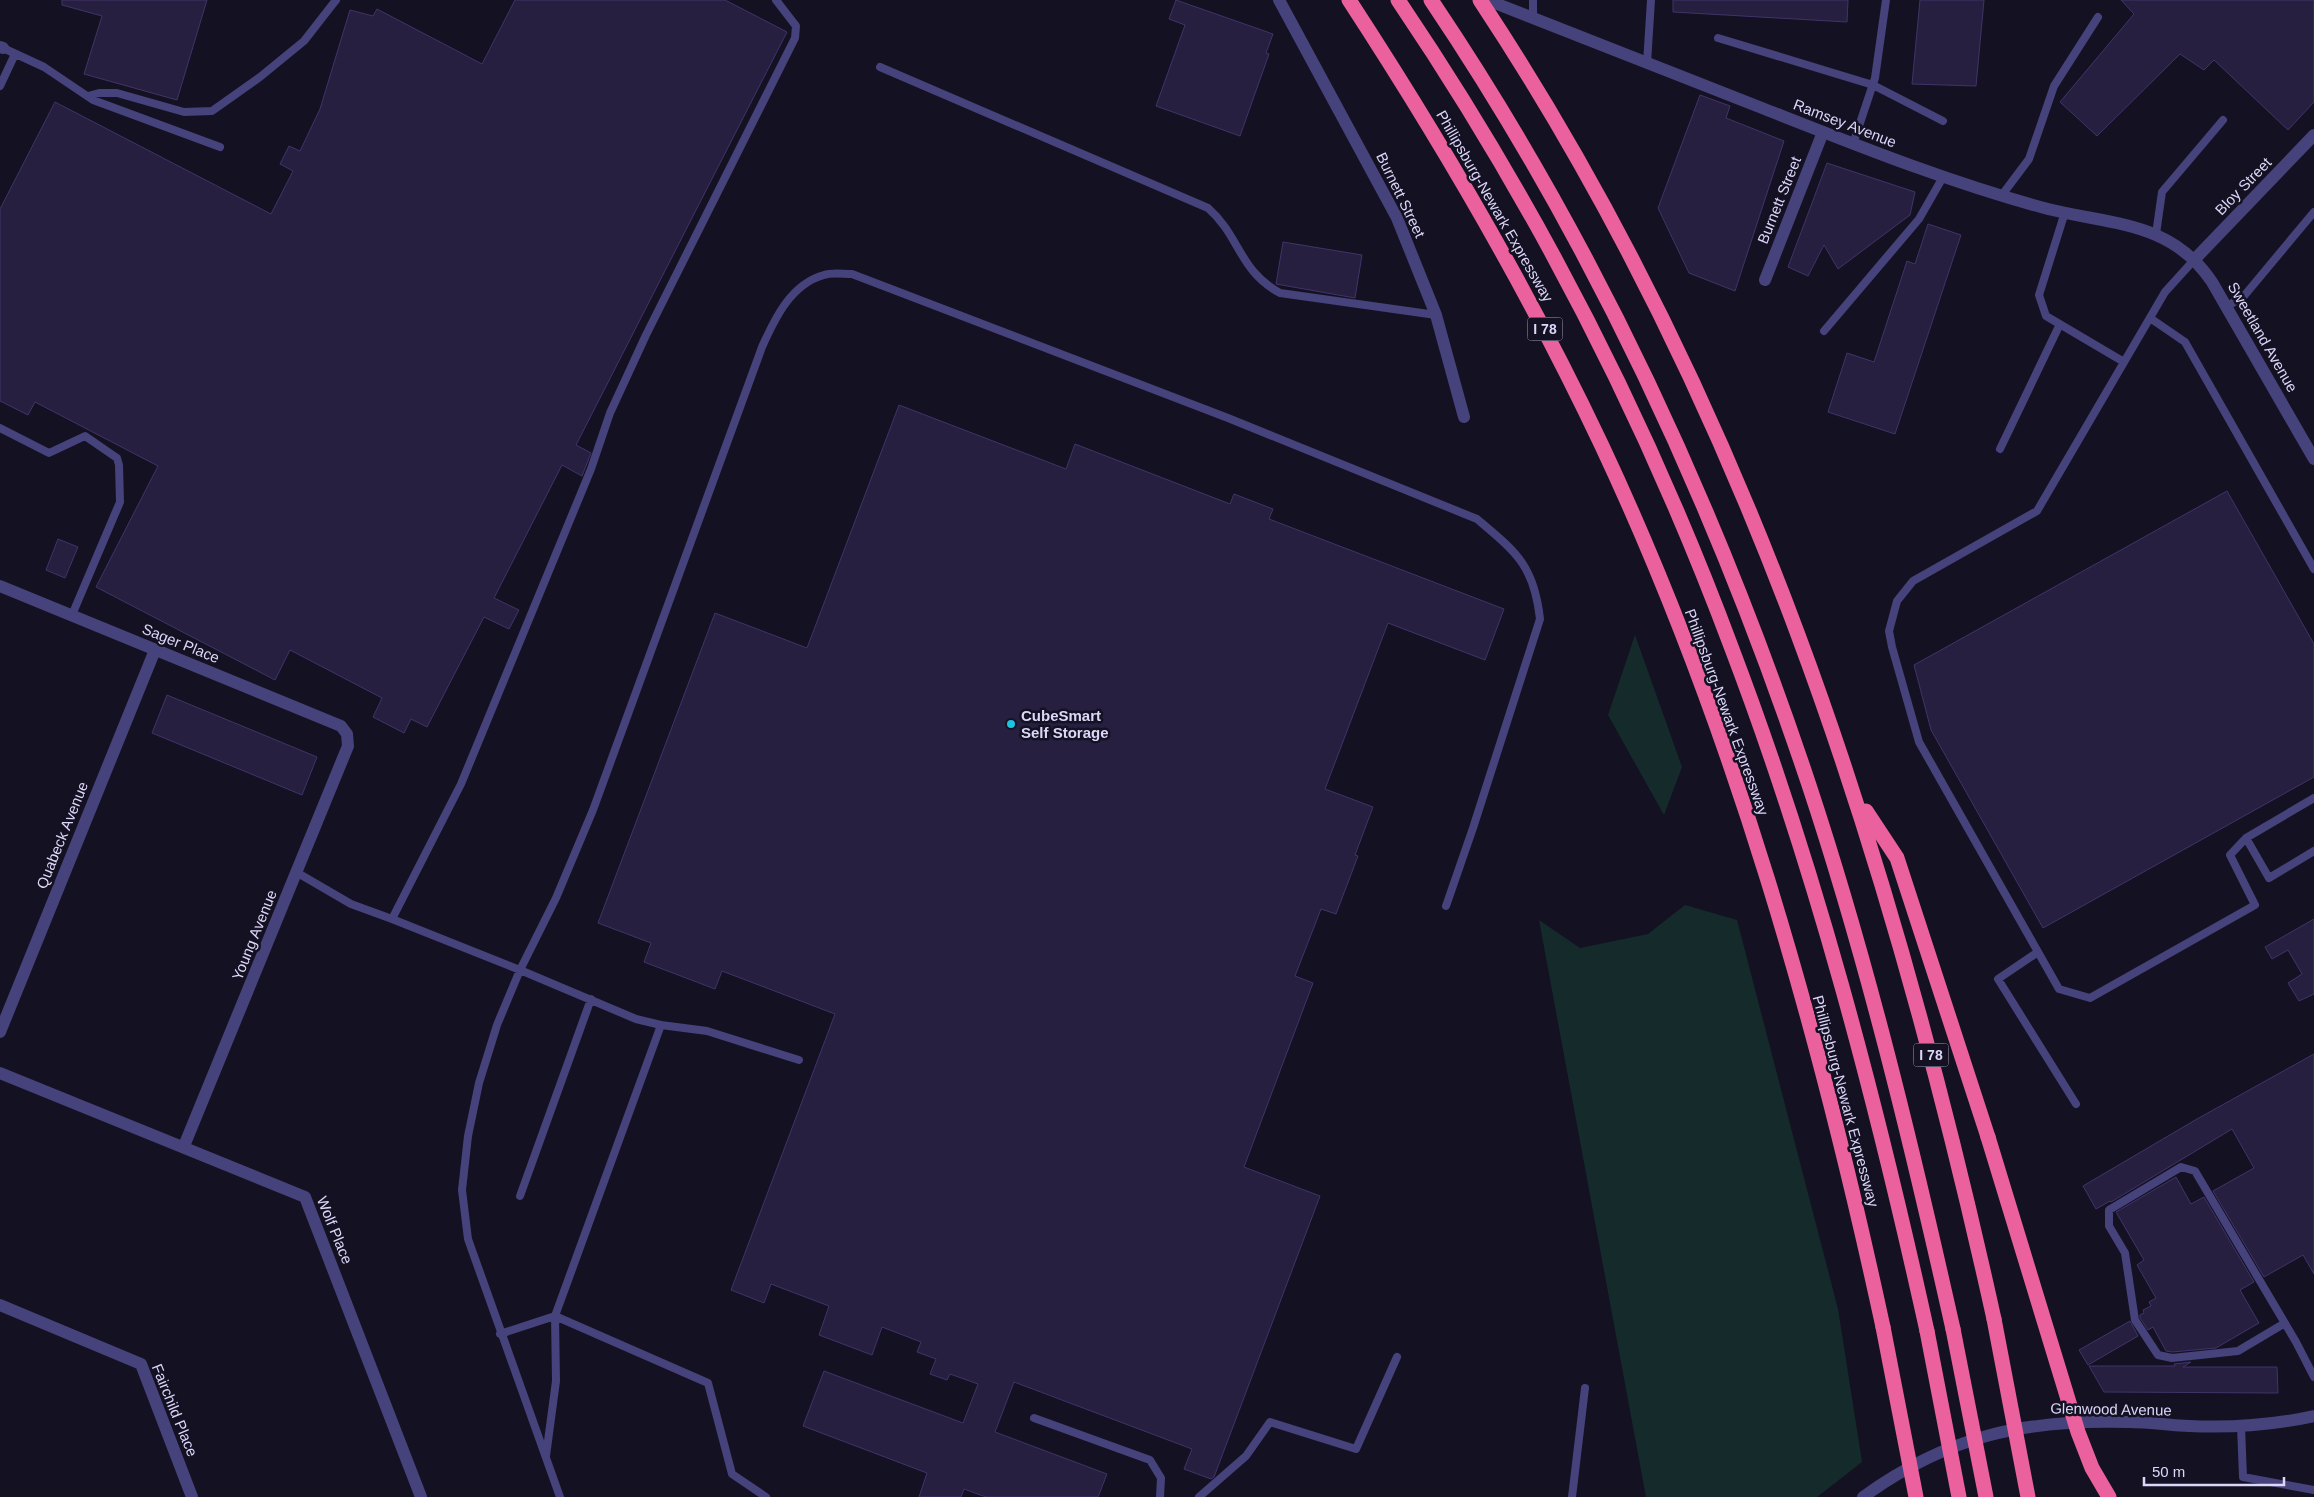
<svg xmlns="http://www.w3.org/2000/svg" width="2314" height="1497" font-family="Arial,sans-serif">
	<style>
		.green { fill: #152b2b }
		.building { fill: #271f40; stroke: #413469 }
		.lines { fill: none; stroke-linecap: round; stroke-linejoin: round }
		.service { stroke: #46427b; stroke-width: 8 }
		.minor { stroke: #46427b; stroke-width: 12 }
		.tertiary { stroke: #46427b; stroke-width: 12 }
		.motorway { stroke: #eb619d; stroke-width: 15 }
		.motorway-bridge { stroke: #eb619d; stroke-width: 15 }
		.poi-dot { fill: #1dc3e0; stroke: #141122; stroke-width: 2 }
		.labels { text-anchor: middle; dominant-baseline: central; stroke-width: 5; stroke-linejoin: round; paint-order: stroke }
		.shield { fill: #141122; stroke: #a09cb9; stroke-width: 1 }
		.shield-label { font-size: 14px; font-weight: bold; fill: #dcd7fa }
		.street-label { font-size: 15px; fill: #dcd7fa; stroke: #141122 }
		.poi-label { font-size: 15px; font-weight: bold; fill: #dcd7fa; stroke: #141122; text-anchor: start }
	</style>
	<rect width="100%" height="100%" fill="#141122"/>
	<path class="green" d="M1635 635 1682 767 1664 815 1608 715Z
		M1685 905 1737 920 1838 1309 1862 1462 1817 1497H1646L1539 920 1580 948 1648 934Z"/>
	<path class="building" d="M62 0H207L177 100 84 74 102 16 62 5Z
		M515 0H725L787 32 576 445 591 453 582 476 562 465 494 598 519 610 509 629 484 617 427 727 411 719 404 733 373 717 382 698 290 650 275 680 96 587 158 466 35 402 28 415 0 401V209L55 102 271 214 293 171 280 164 289 146 300 151 320 109 350 10 373 16 377 9 482 64Z
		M1176 0 1273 34 1266 53 1269 54 1240 136 1156 106 1185 25 1169 19Z
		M1673 0H1848L1847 22 1673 12Z
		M1920 0H1984L1976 86 1912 84Z
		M2121 0H2314V102L2288 130 2214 60 2204 70 2180 54 2097 136 2060 102 2134 14Z
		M1700 95 1730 106 1726 118 1784 141 1735 291 1689 273 1658 208Z
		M1827 163 1915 192 1910 215 1838 269 1824 245 1808 276 1788 267Z
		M1928 224 1961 235 1895 434 1828 412 1847 353 1874 362 1907 261 1915 264Z
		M1283 242 1362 255 1355 298 1276 284Z
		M899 405 1066 469 1075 444 1230 504 1234 494 1273 509 1269 519 1504 609 1485 660 1388 623 1325 789 1373 807 1355 855 1358 856 1336 914 1321 909 1295 976 1313 983 1244 1167 1320 1196 1214 1477 1211 1479 1184 1469 1192 1449 1014 1382 995 1432 1107 1474 1098 1497H986L964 1489 961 1497H919L927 1473 803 1426 824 1371 963 1423 978 1384 950 1374 947 1380 930 1374 936 1359 917 1352 921 1342 882 1327 872 1355 819 1335 829 1306 771 1284 764 1303 731 1290 835 1014 722 971 715 989 644 962 651 943 598 923 715 613 807 648Z
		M2227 491 2314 644V777L2043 928 1931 730 1914 665Z
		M58 539 78 547 65 578 46 570Z
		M167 695 317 757 302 795 152 733Z
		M2314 919V994L2299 1001 2288 983 2302 974 2288 950 2272 959 2265 947Z
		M2314 1054V1274L2303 1255 2264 1277 2213 1191 2254 1168 2232 1129 2111 1202 2110 1201 2096 1209 2083 1186 2197 1119Z
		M2176 1177 2191 1204 2204 1197 2254 1282 2240 1290 2259 1323 2216 1348 2172 1352 2166 1351 2153 1327 2148 1330 2140 1318V1315L2144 1313 2143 1310 2151 1306 2149 1302 2156 1298 2137 1265 2144 1260 2116 1212Z
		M2130 1321 2138 1336 2088 1365 2079 1350Z
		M2191 1362 2183 1367H2277L2278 1393 2104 1392 2089 1366H2175L2174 1364Z"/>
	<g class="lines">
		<path class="service" d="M1533 18V0
			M1718 38 1873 85 1943 121
			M3 48 44 67 93 100 220 147
			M1647 63 1651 0
			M880 67 1208 208C1240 236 1239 271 1280 293L1436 315
			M0 86 15 54
			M88 96 99 93H117L184 112 212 111 260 77 304 41 336 0
			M1853 144 1875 78 1886 0
			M2002 195 2029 159 2054 86 2098 17
			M2065 212 2039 295 2046 316 2124 362
			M2156 234 2162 192 2223 120
			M2194 260 2165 292 2037 511 1913 581 1897 601 1889 631 1892 647 1919 742 2059 989 2090 998 2255 905 2230 855 2246 838 2314 798
			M2226 307 2244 296 2314 212
			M2150 318 2185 342 2314 569
			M1824 331 1919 219 1943 177
			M0 428 49 453 85 436 117 458 119 465 120 502 72 615
			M2000 449 2060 324
			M2246 838 2269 878 2314 851
			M296 872 351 904 392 919 461 784 591 469 610 413 646 335 795 38 796 26 776 0
			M392 919 520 970 636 1019 661 1025 555 1316 500 1334
			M2038 952 1998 979 2076 1104
			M661 1025 707 1031 799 1060
			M520 1196 591 999
			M2285 1323 2238 1351 2172 1358 2158 1355 2135 1320 2125 1253 2109 1226V1210L2181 1167 2195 1171 2296 1342 2314 1377
			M1034 1418 1150 1460 1161 1478 1160 1497
			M2241 1426 2243 1477 2314 1490
			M546 1456 556 1381 555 1316 708 1383 732 1474 766 1497
			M560 1497 468 1239 462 1190 468 1136 479 1083 497 1025 520 970 556 898 593 810 762 347C775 318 791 284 824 275 832 272 843 274 852 274L1228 418 1477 519C1516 552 1534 565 1540 619L1473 828 1446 906
			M1199 1497 1246 1456 1270 1422 1356 1449 1397 1357
			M1572 1497 1585 1388"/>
		<path class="minor" d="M1279 0 1397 218 1436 315 1464 417
			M0 47 3 48
			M1765 280 1823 132
			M0 586 341 726 347 734 348 746 184 1146
			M0 1032 155 650
			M0 1073 305 1197 421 1497
			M0 1305 141 1364 192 1497"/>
		<path class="tertiary" d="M1487 0C1579 36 1671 72 1762 108 1856 145 1950 183 2048 209 2112 225 2171 221 2212 282L2314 459
			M2194 260 2314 135
			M1863 1497C1947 1436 2025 1419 2128 1422 2149 1422 2169 1425 2189 1426 2231 1428 2273 1425 2314 1416"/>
		<path class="motorway" d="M1349 0C1443 144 1529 291 1602 446 1733 725 1818 1026 1883 1327
			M1398 0C1534 201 1647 421 1732 649 1816 870 1876 1100 1927 1331
			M1431 0C1594 242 1717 509 1809 785 1868 963 1912 1146 1953 1329
			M1480 0C1746 402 1891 852 1994 1319
			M1866 811 1897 858 1988 1137"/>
		<path class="motorway-bridge" d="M1988 1137 2078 1432 2092 1468 2109 1497
			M1994 1319 2028 1497
			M1883 1327 1916 1497
			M1953 1329 1986 1497
			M1927 1331 1959 1497"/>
	</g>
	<circle class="poi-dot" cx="1011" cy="724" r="5"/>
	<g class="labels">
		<g class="shield">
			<rect x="1527.5" y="317.5" width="35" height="23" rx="4"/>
			<rect x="1913.5" y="1043.5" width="35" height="23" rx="4"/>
		</g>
		<g class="shield-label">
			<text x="1545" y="329">I 78</text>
			<text x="1931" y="1055">I 78</text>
		</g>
		<g class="street-label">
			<text transform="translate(1845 123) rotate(21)">Ramsey Avenue</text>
			<text transform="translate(2243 186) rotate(-46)">Bloy Street</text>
			<text transform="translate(1401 195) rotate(64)">Burnett Street</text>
			<text transform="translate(1779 200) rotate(-68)">Burnett Street</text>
			<text transform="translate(1495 206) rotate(60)">Phillipsburg-Newark Expressway</text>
			<text transform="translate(2263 337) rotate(60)">Sweetland Avenue</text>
			<text transform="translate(181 643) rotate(22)">Sager Place</text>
			<text transform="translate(1727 712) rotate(70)">Phillipsburg-Newark Expressway</text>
			<text transform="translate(62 835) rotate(-68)">Quabeck Avenue</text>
			<text transform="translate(254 935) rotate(-68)">Young Avenue</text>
			<text transform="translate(1846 1101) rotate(75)">Phillipsburg-Newark Expressway</text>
			<text transform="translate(335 1230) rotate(68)">Wolf Place</text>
			<text transform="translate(2111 1409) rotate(1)">Glenwood Avenue</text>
			<text transform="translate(175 1410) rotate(68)">Fairchild Place</text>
		</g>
		<g class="poi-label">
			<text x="1021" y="715">CubeSmart<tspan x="1021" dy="17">Self Storage</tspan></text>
		</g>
	</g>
	<path d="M2144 1477v8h140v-8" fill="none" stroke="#dcd7fa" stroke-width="2.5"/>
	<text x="2152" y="1477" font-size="15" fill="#dcd7fa" stroke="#141122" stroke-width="4" paint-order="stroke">50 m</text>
</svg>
